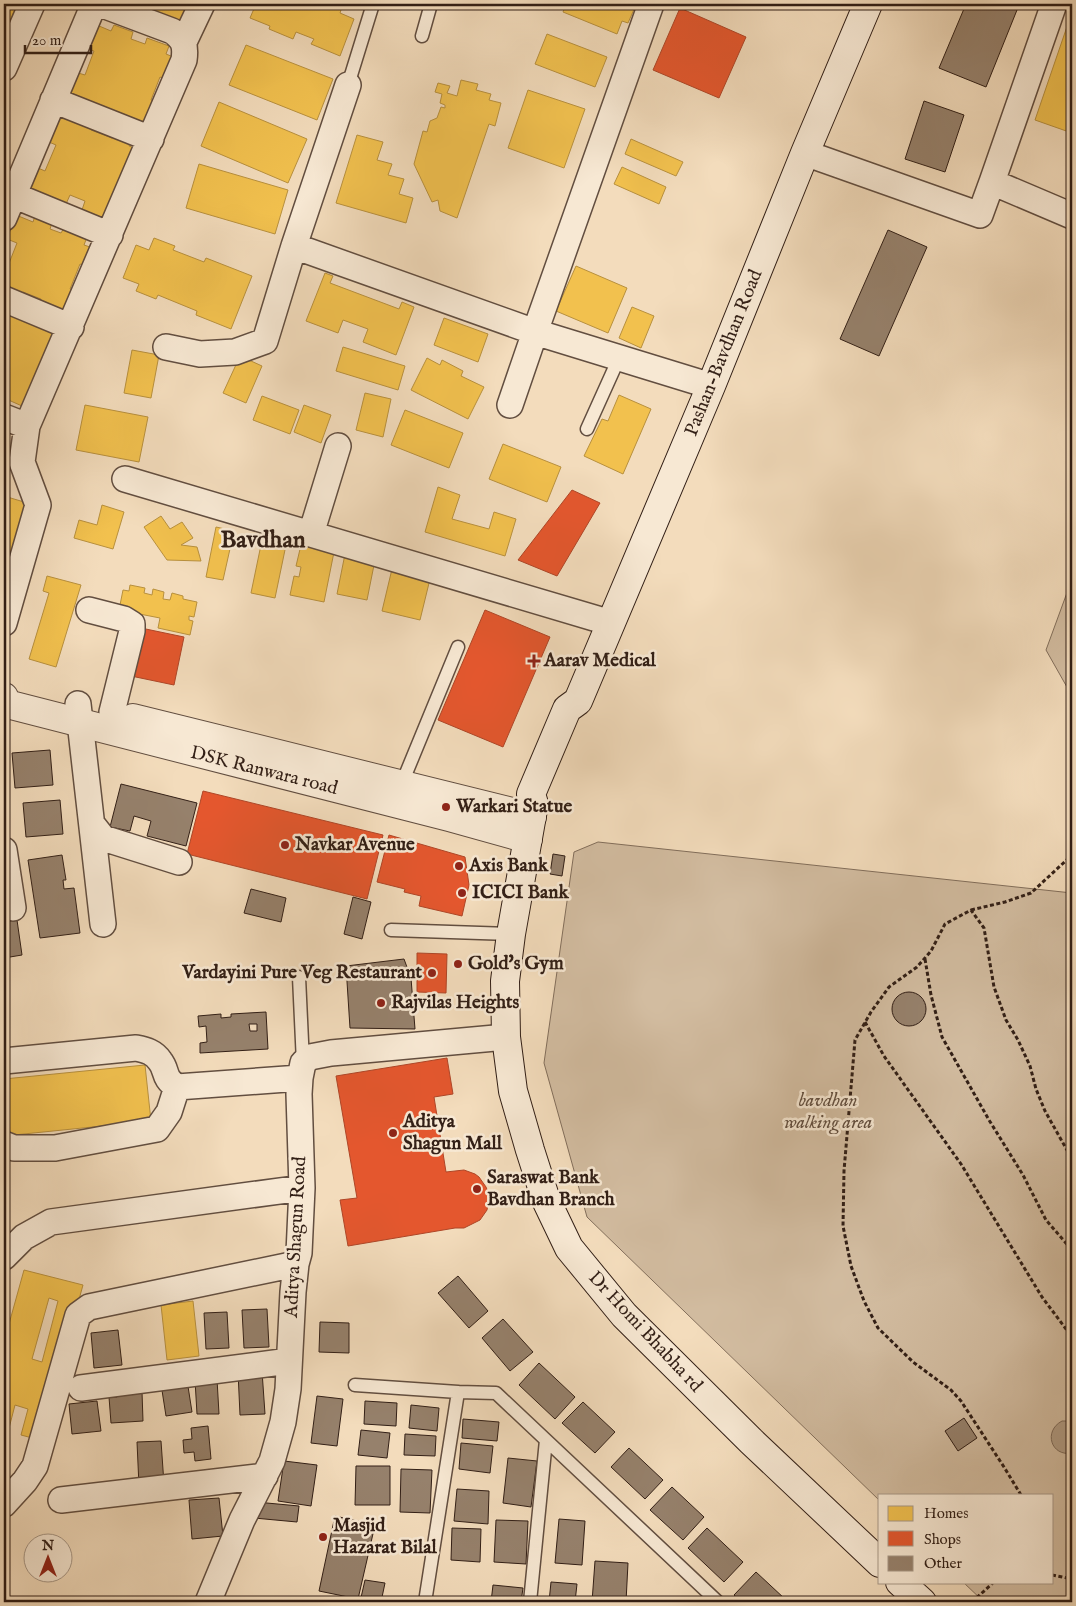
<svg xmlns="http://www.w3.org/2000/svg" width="1076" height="1606" font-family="'IM FELL English',serif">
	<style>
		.green { fill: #d2bca0; stroke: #826e5b }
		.water { fill: #b19c84; stroke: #7e6a58 }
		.homes { fill: #f2c14e; stroke: #b8903d; fill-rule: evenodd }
		.shops { fill: #e4572e; stroke: #af4627 }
		.building { fill: #96816c; stroke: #321f16; fill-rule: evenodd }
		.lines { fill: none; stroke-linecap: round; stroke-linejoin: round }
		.service-casing { stroke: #624e40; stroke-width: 15 }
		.minor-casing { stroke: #624e40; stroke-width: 28 }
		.tertiary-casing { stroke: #624e40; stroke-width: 30 }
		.secondary-casing { stroke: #321f16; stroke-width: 30 }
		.path { stroke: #321f16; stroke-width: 3; stroke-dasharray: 4 2.5; stroke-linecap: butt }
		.service { stroke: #f7e8d3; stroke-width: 12 }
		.minor { stroke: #f7e8d3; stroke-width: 25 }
		.tertiary { stroke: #f7e8d3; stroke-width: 28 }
		.secondary { stroke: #f7e8d3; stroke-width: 28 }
		.poi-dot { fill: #8f2418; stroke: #f7e8d3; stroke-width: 2 }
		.labels { text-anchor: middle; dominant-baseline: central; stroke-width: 5; stroke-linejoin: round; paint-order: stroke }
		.street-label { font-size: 19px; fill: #321f16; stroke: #f7e8d3 }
		.poi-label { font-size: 19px; font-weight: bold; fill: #321f16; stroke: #f7e8d3; text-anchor: start }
		.park-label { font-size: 19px; font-style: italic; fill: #624e3f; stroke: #f7e8d3 }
		.district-label { font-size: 24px; font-weight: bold; fill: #321f16; stroke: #f7e8d3 }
	</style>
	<rect width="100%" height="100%" fill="#f3dcbc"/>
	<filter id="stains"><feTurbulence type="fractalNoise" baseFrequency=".004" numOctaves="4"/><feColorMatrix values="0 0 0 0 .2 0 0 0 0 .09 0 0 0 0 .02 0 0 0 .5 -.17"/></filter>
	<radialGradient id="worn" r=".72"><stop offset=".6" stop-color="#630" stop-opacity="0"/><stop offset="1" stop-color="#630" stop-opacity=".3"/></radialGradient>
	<path class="green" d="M1072 579V696L1046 650Z
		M598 842 1072 893V1602H984L963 1582H1052V1495H880V1501L587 1217 544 1063 574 852Z"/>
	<path class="water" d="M1062 1421H1072V1453C1051 1457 1043 1431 1062 1421Z"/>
	<path class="homes" d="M4 4H24L21 12 15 9 7 29 14 32 4 42Z
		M147 4H188L181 23 150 11 152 5Z
		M256 4H325L324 5 330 8 332 4H334L342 7 340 13 354 19 340 56 311 44 314 39 296 32 293 39 269 29 270 26 250 18Z
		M566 4H627L635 7 628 23 622 21 617 34 563 12Z
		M1072 12V133L1035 120Z
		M92 23 111 31 114 25 133 32 131 39 145 44 147 38 169 46 166 54 178 59 169 81 160 77 151 100 155 101 144 129 63 97 75 72 85 75 94 51 84 48Z
		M547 34 607 57 595 87 535 64Z
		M246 45 333 79 317 120 229 85Z
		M461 80 478 84 476 90 491 94 489 100 501 103 495 126 489 124 457 218 440 211 438 200 432 202 414 164 423 131 427 132 430 121 437 118 441 107 445 108V105L440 103 442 94 435 92 438 83 450 86 447 93 457 96Z
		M528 90 585 109 564 168 508 148Z
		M219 102 307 139 288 183 201 146Z
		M55 114 94 123 91 130 112 138 115 131 132 138 129 146 140 150 134 166 126 163 113 196 109 221 82 210 85 201 70 195 66 204 26 189 32 172 36 174 38 168 45 171 56 145 49 142Z
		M357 135 383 142 377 160 392 164 388 175 404 179 399 194 413 198 406 223 336 203Z
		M631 139 683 162 676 176 625 154Z
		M199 164 288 190 275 234 186 208Z
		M622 167 666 187 659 204 614 184Z
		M16 215 33 222 35 216 52 223 50 229 61 233 64 228 87 237 84 245 96 249 89 267 80 264 70 289 77 292 66 318 38 307 41 299 23 292 19 299 4 293V270L6 271 17 243 7 239Z
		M154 238 175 246 173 250 204 262 206 258 252 276 231 329 196 315 197 311 158 295 156 299 136 291 139 284 123 278 136 245 149 250Z
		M576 266 627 288 608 333 556 311Z
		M325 273 333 276 330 283 399 309 402 302 414 307 396 355 363 342 368 329 343 320 338 333 306 321Z
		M4 301 62 336 31 410 4 398 5 386Z
		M632 307 654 316 641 348 619 338Z
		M444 318 488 334 478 362 434 345Z
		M343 347 405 366 398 390 336 371Z
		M132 350 159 355 151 398 124 393Z
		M240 356 262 366 246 403 223 393Z
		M427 358 440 365 442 360 463 371 461 376 484 387 468 419 411 390Z
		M365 393 391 399 383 437 356 430Z
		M619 395 651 409 623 474 584 456 602 419 608 421Z
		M262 396 299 410 290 434 253 420Z
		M85 405 148 417 139 462 76 450Z
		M304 405 331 415 321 443 294 432Z
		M405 410 463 433 449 468 391 445Z
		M503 444 561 467 547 502 489 479Z
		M438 487 460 495 452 519 489 529 494 512 516 519 505 556 425 532Z
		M4 496 34 505 4 606Z
		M102 505 124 512 113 549 74 538 79 520 97 525Z
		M161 516 170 529 182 522 193 538 181 545 197 547 201 561 167 560 144 527Z
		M216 527 234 531 223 580 206 577Z
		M262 540 286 545 275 598 251 593Z
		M301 545 334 552 324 602 290 595 294 576 299 577 301 567 296 566Z
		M345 554 375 560 367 600 337 594Z
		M392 569 430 579 420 620 382 611Z
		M47 576 81 585 56 667 29 659 49 593 43 591Z
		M130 585 145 588 144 593 152 595 153 589 164 592 163 599 170 600 172 593 183 596V599L197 602 194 617 189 616V620L193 621 190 635 158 628 160 618 119 610 123 590 129 591Z
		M145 1065 151 1121 4 1136V1079Z
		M24 1270 83 1285 40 1440 21 1435 28 1409 15 1405 8 1432 4 1430V1342ZM49 1298 58 1301 42 1362 32 1359Z
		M193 1301 199 1356 167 1360 161 1305Z"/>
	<path class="shops" d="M680 8 746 37 719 98 653 70Z
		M572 490 600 503 557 576 518 560Z
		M485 610 550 637 503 747 438 720Z
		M141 628 184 637 174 685 131 676Z
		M203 791 383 835 367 899 187 854Z
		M389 835 465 857 469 885 462 916 419 906 421 896 404 892 405 889 377 882Z
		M417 953 447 954 446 993 417 992Z
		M447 1058 453 1094 434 1097 446 1172 464 1170 475 1174 479 1177 486 1187 488 1192 489 1198 487 1210 480 1220 464 1228H455L348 1246 340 1200 357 1198 336 1076Z"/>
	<path class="building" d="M966 4H1015L1019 5 986 87 939 68Z
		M924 101 964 115 945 172 905 159Z
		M888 230 927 247 879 356 840 339Z
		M50 750 53 785 15 788 12 753Z
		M121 784 197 803 186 846 147 836 151 821 134 816 130 831 110 827Z
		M60 800 63 834 26 837 23 803Z
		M553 854 565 856 562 876 550 874Z
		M62 855 66 880H63L64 889 74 888 80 933 40 938 28 860Z
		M251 889 286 898 281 922 244 913Z
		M353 897 371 902 362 939 344 934Z
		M17 920 22 955 4 958V922Z
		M404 959 411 978 415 1029 350 1028 346 966Z
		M892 1009a17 17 0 1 1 34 0a17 17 0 1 1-34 0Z
		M266 1012 268 1049 200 1053V1043L207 1042 206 1026 199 1027 198 1016 221 1014V1018L231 1017V1014ZM249 1024H257V1031H250Z
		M458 1276 488 1311 469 1328 438 1293Z
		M267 1309 269 1347 244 1348 242 1310Z
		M227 1312 229 1348 206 1349 204 1313Z
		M503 1319 533 1352 510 1371 482 1338Z
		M320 1322 349 1323V1353L319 1352Z
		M118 1330 122 1365 94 1368 91 1333Z
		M539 1363 575 1397 555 1419 519 1385Z
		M262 1371 265 1414 240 1415 238 1372Z
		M217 1379 219 1414H197L195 1380Z
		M187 1380 192 1412 166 1416 161 1384Z
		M142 1392 143 1421 111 1423 109 1397H117V1393Z
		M317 1396 343 1399 337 1446 311 1443Z
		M97 1401 101 1431 72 1434 69 1404Z
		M365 1401 397 1403 396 1426 364 1424Z
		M583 1402 615 1432 595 1453 562 1423Z
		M411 1405 439 1408 437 1431 409 1428Z
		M964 1418 977 1438 958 1451 945 1431Z
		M463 1419 499 1422 497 1441 462 1438Z
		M208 1426 211 1459 195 1461 194 1452 184 1453 183 1440 192 1439 191 1428Z
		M361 1430 390 1433 387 1458 358 1455Z
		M405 1434 436 1436 435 1456 404 1455Z
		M161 1441 164 1484 139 1486 137 1442Z
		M461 1443 493 1446 490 1473 459 1469Z
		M629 1448 663 1480 645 1499 611 1467Z
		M508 1458 537 1461 531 1507 503 1503Z
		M284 1461 317 1465 311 1506 278 1501Z
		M356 1466H390V1505H355Z
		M401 1469 432 1470 430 1513 400 1512Z
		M672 1487 704 1517 683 1540 650 1510Z
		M457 1489 489 1491 488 1524 454 1521Z
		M219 1498 223 1536 192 1539 189 1500Z
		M256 1502 299 1506 297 1522 254 1518Z
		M335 1516 375 1525 358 1599 319 1591Z
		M559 1519 585 1521 582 1565 555 1563Z
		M496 1520 528 1521 526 1564 494 1562Z
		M452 1528 481 1529 480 1562 451 1560Z
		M707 1528 743 1562 724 1582 688 1548Z
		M595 1561 628 1563 626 1602H592Z
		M756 1572 785 1599 782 1602H742L734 1595Z
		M365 1580 385 1583 381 1602H360Z
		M551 1582 577 1584 575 1602H549Z
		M493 1585 523 1588 521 1602H491Z"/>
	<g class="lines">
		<g class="service-casing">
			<path id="service" d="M422 36 431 4
				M348 85 373 4
				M587 429 619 358
				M400 788 458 647
				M391 930 511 934
				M299 977 303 1063
				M355 1385 458 1392 496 1393 718 1602
				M425 1602 458 1392
				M530 1602 546 1440"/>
		</g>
		<g class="minor-casing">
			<path id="minor" d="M1054 4 992 182 1072 216
				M184 42 202 4
				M4 68 32 4
				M348 85 294 246 535 332 711 386
				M53 100 151 139
				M805 153 980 215 992 182
				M13 195 110 235
				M4 218 94 4
				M4 299 71 327
				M166 347 200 354 235 352 265 341 294 246
				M510 405 535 332 651 4
				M4 417 27 426 184 60C186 46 184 39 172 31L100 4
				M125 479 611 623
				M311 534 338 446
				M89 610 124 619 132 624V631L112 712
				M4 623 38 505 22 462 27 426
				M78 704 103 924
				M92 824 103 838 179 862
				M4 850 13 908
				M4 1061 136 1048C146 1050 154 1052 160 1061 168 1071 162 1077 177 1087L300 1078
				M4 1144 14 1148H55L157 1129 169 1112 177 1087
				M4 1257 24 1237 51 1222 302 1188
				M81 1388 289 1361
				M61 1500 265 1476
				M4 1504 25 1481 35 1466 78 1315 89 1307 296 1264
				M208 1602 242 1520 272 1461 283 1422 288 1389 293 1292 296 1264 299 1253 302 1188 299 1094 300 1078 303 1063 310 1057 331 1053 506 1037"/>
		</g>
		<g class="tertiary-casing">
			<path id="tertiary" d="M4 697 7 704 449 817 528 839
				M133 718 532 817"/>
		</g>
		<g class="secondary-casing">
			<path id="secondary" d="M868 4 805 153 711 386 578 701 567 709 531 794 534 804 511 934 505 981 506 1037 513 1091 530 1150 546 1200 569 1248 624 1315 751 1441 880 1563
				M900 1582 922 1602"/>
		</g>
		<path class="path" d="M971 910 1005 902 1031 893 1072 855
			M925 959 931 995 942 1037 989 1120 1023 1175 1046 1220 1072 1250
			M865 1022 884 1056 961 1164 1042 1297 1072 1337
			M1021 1495 1004 1467 961 1401 951 1390 913 1362 878 1328 864 1301 851 1266 843 1226 844 1171 855 1040 871 1012 889 987 917 967 931 951 945 924 971 910 984 928 994 987 1006 1020 1018 1040 1030 1066 1036 1089 1045 1111 1072 1159
			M1052 1575 1072 1579
			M972 1602 994 1582"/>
		<use href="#service" class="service"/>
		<use href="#minor" class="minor"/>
		<use href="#tertiary" class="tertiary"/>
		<use href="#secondary" class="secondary"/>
	</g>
	<g class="poi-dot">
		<path d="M531.5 653.5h5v5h5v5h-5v5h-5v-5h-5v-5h5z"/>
		<circle cx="446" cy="807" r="5"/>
		<circle cx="285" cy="845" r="5"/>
		<circle cx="459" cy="866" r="5"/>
		<circle cx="462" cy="893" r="5"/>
		<circle cx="458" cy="964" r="5"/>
		<circle cx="432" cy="973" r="5"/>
		<circle cx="381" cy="1003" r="5"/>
		<circle cx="393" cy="1133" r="5"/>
		<circle cx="477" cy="1189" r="5"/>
		<circle cx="323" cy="1537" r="5"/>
	</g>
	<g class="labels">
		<g class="street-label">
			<text transform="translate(724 353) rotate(-68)">Pashan-Bavdhan Road</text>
			<text transform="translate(264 771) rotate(14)">DSK Ranwara road</text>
			<text transform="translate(296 1237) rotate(-87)">Aditya Shagun Road</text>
			<text transform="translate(645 1332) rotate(47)">Dr Homi Bhabha rd</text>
		</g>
		<g class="poi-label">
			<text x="544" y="661">Aarav Medical</text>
			<text x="456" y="807">Warkari Statue</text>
			<text x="295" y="845">Navkar Avenue</text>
			<text x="469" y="866">Axis Bank</text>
			<text x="472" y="893">ICICI Bank</text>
			<text x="468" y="964">Gold's Gym</text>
			<text x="422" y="973" text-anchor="end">Vardayini Pure Veg Restaurant</text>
			<text x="391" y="1003">Rajvilas Heights</text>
			<text x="403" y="1122">Aditya<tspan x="403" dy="22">Shagun Mall</tspan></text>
			<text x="487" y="1178">Saraswat Bank<tspan x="487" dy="22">Bavdhan Branch</tspan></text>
			<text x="333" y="1526">Masjid<tspan x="333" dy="22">Hazarat Bilal</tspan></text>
		</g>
		<g class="park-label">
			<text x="828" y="1101">bavdhan<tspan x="828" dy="22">walking area</tspan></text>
		</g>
		<g class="district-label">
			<text x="263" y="540">Bavdhan</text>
		</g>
	</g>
	<rect width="1076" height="1606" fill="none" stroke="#f3dcbc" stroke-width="20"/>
	<rect x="5" y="5" width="1066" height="1596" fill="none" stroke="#321f16" stroke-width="2.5"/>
	<rect x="10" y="10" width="1056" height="1586" fill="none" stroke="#321f16"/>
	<rect x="878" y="1494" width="175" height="90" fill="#f7e8d3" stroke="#a89887"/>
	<rect x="888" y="1506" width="25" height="15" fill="#f2c14e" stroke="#a89887"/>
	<text x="924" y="1518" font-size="15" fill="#321f16">Homes</text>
	<rect x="888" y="1531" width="25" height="15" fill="#e4572e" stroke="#a89887"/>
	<text x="924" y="1544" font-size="15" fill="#321f16">Shops</text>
	<rect x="888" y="1556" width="25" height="15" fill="#96816c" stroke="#a89887"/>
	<text x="924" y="1568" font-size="15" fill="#321f16">Other</text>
	<g transform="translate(48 1558)"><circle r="24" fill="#f7e8d3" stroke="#a89887"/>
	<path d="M0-4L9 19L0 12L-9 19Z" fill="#8f2418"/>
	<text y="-8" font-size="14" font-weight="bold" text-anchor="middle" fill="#321f16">N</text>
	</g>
	<path d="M25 45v8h66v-8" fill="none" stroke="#321f16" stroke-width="2.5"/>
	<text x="32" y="45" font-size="15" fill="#321f16" stroke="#f7e8d3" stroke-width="4" paint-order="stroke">20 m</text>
	<rect width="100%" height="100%" filter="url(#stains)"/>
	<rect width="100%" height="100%" fill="url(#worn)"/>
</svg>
